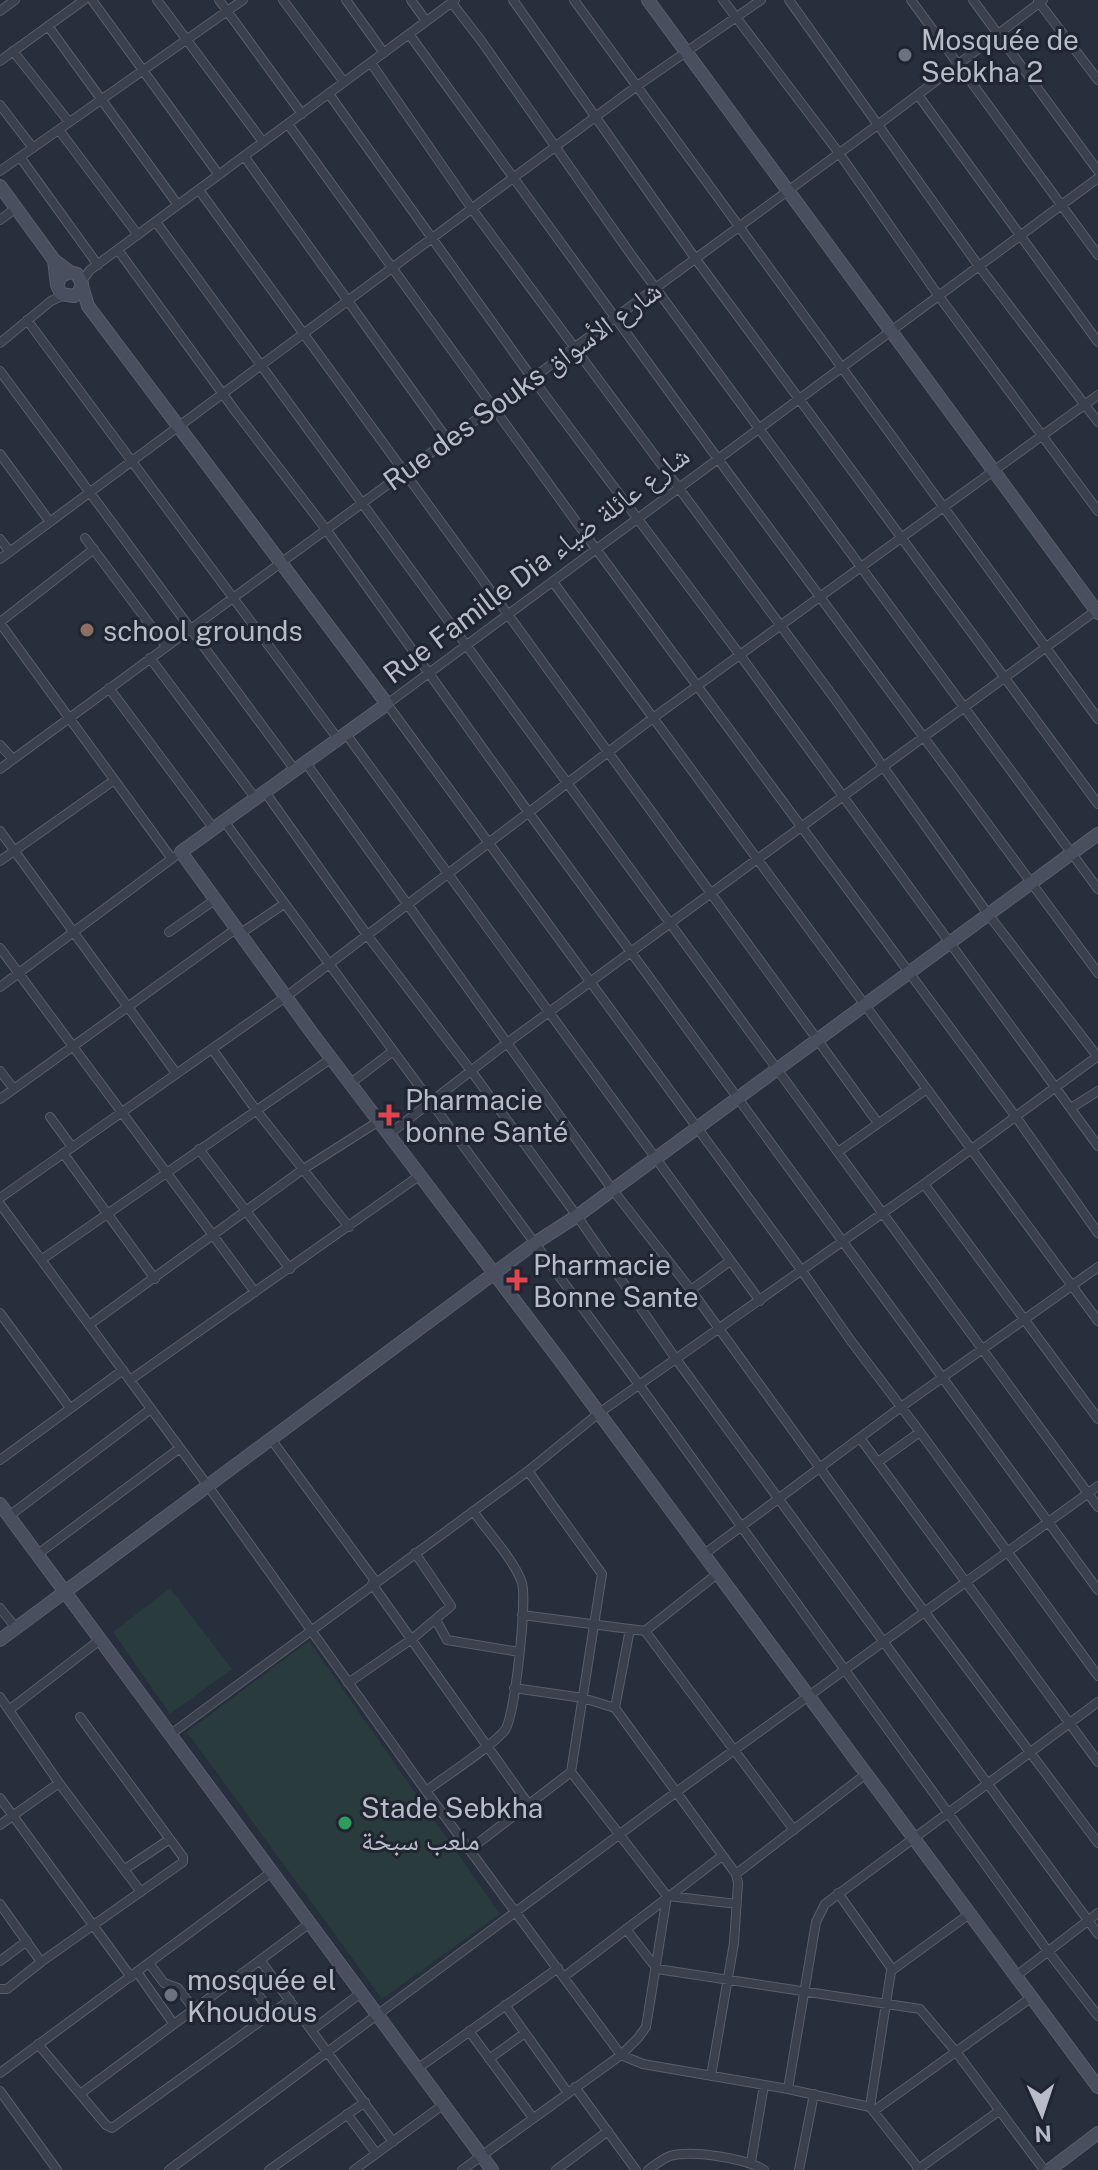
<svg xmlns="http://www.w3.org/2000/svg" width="1098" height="2170" font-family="'Public Sans','Noto Naskh Arabic',sans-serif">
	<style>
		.green { fill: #2a3b3e }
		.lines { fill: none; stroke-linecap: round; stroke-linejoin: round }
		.street-casing { stroke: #595e6b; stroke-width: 10 }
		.secondary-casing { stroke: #595e6b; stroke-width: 14 }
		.street { stroke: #3b404d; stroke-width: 8 }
		.secondary { stroke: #494f5f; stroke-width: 12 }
		.worship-dot { fill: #6b7280; stroke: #202532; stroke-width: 3 }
		.education-dot { fill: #8d6e63; stroke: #202532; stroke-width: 3 }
		.health-dot { fill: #e0444e; stroke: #202532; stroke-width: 3 }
		.leisure-dot { fill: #2e9e5b; stroke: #202532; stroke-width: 3 }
		.labels { text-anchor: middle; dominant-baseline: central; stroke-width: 6; stroke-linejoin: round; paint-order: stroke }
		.poi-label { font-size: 28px; fill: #b7bcc8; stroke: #202532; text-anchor: start }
		.street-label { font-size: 28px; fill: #b7bcc8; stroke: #202532 }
	</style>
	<rect width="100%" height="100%" fill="#272e3c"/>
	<path class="green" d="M170 1588 232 1669 170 1714 113 1632Z
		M309 1641 500 1914 382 1999 187 1732Z"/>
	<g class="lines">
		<g class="street-casing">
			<path id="street" d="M92 0 219 175
				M157 0 263 142
				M219 0 302 114
				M283 0 344 82
				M346 0 384 53
				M411 0 426 21
				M513 0 695 258 1098 804
				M574 0 1098 719
				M723 0 839 153 938 295 1098 511
				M789 0 978 265 1098 422
				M911 0 1098 255
				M973 0 1098 171
				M1038 1 1098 80
				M452 3 482 42 632 256 1098 889
				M0 11 15 0
				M48 26 178 205
				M409 34 718 459 1098 973
				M13 51 69 122
				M0 61 84 0
				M371 63 472 209 835 699 988 914 1097 1056
				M329 94 532 378 740 655 1098 1146
				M918 95 1098 342
				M0 105 33 148
				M288 124 596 549 1016 1117 1098 1233
				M59 130 138 235
				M244 156 447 439
				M20 157 98 265
				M0 171 243 0
				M1098 178 387 704 802 1271 851 1341 920 1432 1098 1676
				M199 190 878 1123
				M0 220 16 208
				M156 222 1098 1507
				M118 250 236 412 325 528 529 813 1098 1590
				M82 281 90 270 455 0
				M27 320 338 739
				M0 343 51 301 64 295
				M0 371 295 770
				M0 454 50 522
				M85 538 166 646
				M0 539 10 552
				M0 559 637 86 761 0
				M553 582 1098 1321
				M0 622 94 549
				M0 623 172 859
				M150 658 256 799
				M109 688 214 829
				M346 734 760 1301
				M0 745 13 759
				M306 763 612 1189 691 1290 909 1591 1098 1843
				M0 769 879 124 1043 0
				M265 792 367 935 472 1072 577 1216 676 1359 1098 1934
				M224 821 640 1386 1047 1950 1098 2016
				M0 831 176 1073
				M0 861 113 781
				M169 932 216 899
				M241 933 284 904
				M0 948 255 1292
				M0 987 174 857
				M212 1049 256 1110 349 1227
				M0 1071 14 1089
				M351 1083 393 1051
				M0 1099 237 928
				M1071 1108 1098 1091
				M50 1117 72 1147
				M388 1135 507 1043 1098 609
				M199 1149 290 1269
				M838 1152 927 1089
				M63 1153 155 1279
				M924 1184 1098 1419
				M0 1198 287 996 653 718 1098 395
				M0 1204 208 1486 426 1791 621 2055 643 2064 788 2089 870 2107 920 2170
				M41 1260 332 1058
				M691 1290 730 1261
				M0 1313 70 1408
				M89 1325 302 1170 379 1121
				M130 1380 419 1176
				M860 1438 1098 1762
				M271 1439 376 1582
				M0 1460 123 1370
				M878 1462 920 1432
				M9 1516 151 1409
				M38 1554 180 1448
				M703 1555 901 1407 1098 1267
				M372 1584 529 1805
				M0 1608 16 1628
				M522 1615 645 1631 717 1574
				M436 1620 447 1640 519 1652
				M645 1631 794 1830
				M348 1683 412 1639 451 1606 415 1553
				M514 1688 583 1698 615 1708 736 1874 738 1883 734 1943 711 2076
				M0 1697 59 1783 141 1892
				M615 1708 630 1629
				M9 1710 101 1639
				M171 1734 528 1471 599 1413 924 1184 1098 1056
				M426 1791C444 1777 493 1746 505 1730 515 1716 527 1601 522 1583 515 1561 487 1531 473 1511
				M0 1798 131 1977
				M0 1825 59 1783
				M469 1850 571 1772 602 1574 528 1471
				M125 1869 170 1839
				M736 1874 866 1774
				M838 1893 892 1969
				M668 1896 737 1904
				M0 1904 41 1962
				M626 1929 657 1969 920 2009 957 2053 1044 2170
				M260 1960 393 2142
				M0 1961 27 1941
				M149 1963 164 1983 178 1988 193 2008
				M137 1972 173 2023
				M242 1973 272 2013
				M565 1976 722 1856
				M1016 1976 1098 1913
				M0 1989H7L41 1962 183 1862V1857L80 1717
				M505 2005 568 2093
				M312 2030 361 1993
				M469 2031 533 2118
				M38 2044 106 2125 112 2128 290 2000
				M489 2059 525 2033
				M417 2069 558 1968
				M0 2073 273 1871
				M575 2087 636 2170
				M788 2089 816 1922 825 1904 1098 1702
				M0 2091 57 2170
				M80 2094 310 1923
				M870 2107 891 1971 968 1915
				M875 2110 1032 1997
				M347 2114 376 2153
				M751 2162 764 2085
				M169 2170 675 1793 1098 1486
				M269 2170 365 2102
				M354 2170 444 2104
				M462 2170 621 2055 638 2038 646 2027 667 1896 571 1772
				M556 2170 608 2131
				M648 2170C655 2165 662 2159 670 2156 692 2150 745 2158 764 2170
				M799 2170 814 2094
				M917 2170 999 2111"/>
		</g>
		<g class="secondary-casing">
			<path id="secondary" d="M648 0 1098 613
				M0 186 54 260 70 272
				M54 260 57 285 61 294 74 296 79 292 82 284 77 274 70 272 61 276 57 285
				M82 286 88 306 387 704 181 852 312 1033 559 1359 1098 2087
				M0 1504 492 2170
				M0 1640 535 1243 577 1216 1098 834
				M1049 2170 1098 2133"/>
		</g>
		<use href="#street" class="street"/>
		<use href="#secondary" class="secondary"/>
	</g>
	<g class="worship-dot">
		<circle cx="905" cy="55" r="8"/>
		<circle cx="171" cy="1995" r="8"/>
	</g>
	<circle class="education-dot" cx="87" cy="630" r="8"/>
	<g class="health-dot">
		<path d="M385 1103h8v8h8v8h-8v8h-8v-8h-8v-8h8z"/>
		<path d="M513 1268h8v8h8v8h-8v8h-8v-8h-8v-8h8z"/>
	</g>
	<circle class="leisure-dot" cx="345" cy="1823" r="8"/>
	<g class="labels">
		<g class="poi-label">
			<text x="921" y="39">Mosquée de<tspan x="921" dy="32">Sebkha 2</tspan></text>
			<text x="103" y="630">school grounds</text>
			<text x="405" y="1099">Pharmacie<tspan x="405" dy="32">bonne Santé</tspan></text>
			<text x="533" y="1264">Pharmacie<tspan x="533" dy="32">Bonne Sante</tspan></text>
			<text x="361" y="1807">Stade Sebkha<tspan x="361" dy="32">ملعب سبخة</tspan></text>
			<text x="187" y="1979">mosquée el<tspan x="187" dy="32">Khoudous</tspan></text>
		</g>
		<g class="street-label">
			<text transform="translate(522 385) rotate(-36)">Rue des Souks شارع الأسواق</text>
			<text transform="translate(536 564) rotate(-37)">Rue Famille Dia شارع عائلة ضياء</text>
		</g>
	</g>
	<g transform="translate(1042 2114) rotate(177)" stroke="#202532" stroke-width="6" paint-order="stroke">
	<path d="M0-6L14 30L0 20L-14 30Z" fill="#b7bcc8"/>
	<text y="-12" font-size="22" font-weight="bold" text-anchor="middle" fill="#b7bcc8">N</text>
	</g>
</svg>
